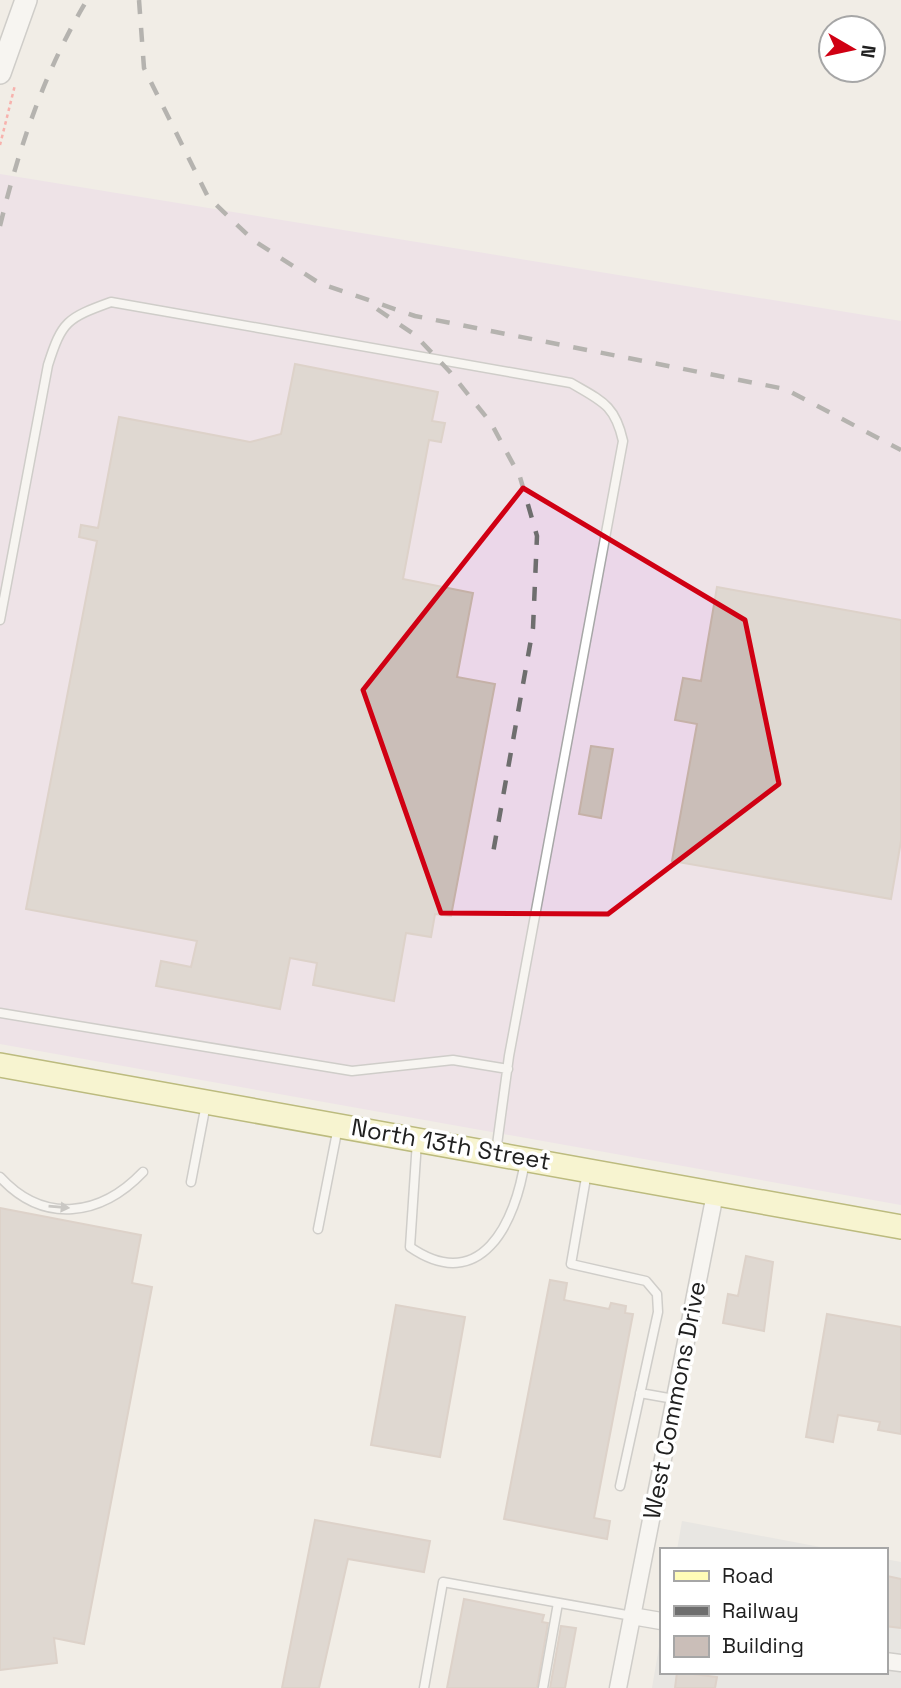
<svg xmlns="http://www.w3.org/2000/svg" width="901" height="1688" font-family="'Space Grotesk',sans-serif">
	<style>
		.residential { fill: #dedddd }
		.industrial { fill: #ebd7e9 }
		.building { fill: #cabeb8; stroke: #c5b1a7; stroke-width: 2 }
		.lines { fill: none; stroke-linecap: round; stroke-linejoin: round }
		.service-casing { stroke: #a7a7a7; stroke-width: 11 }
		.minor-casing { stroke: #a7a7a7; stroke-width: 19 }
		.tertiary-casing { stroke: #a7a7a7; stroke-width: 24 }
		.secondary-casing { stroke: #7c7e00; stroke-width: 26 }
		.path { stroke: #ff6b69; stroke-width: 2.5; stroke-dasharray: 3.5 3.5; stroke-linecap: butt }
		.service { stroke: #fff; stroke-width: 8 }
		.minor { stroke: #fff; stroke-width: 16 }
		.tertiary { stroke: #fff; stroke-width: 21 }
		.secondary { stroke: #fffcb7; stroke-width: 23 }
		.rail { stroke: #6e6e6e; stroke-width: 4.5; stroke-dasharray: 14 14; stroke-linecap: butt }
		.oneway { fill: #9b9b9b }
		.marked { fill: none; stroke: #d00013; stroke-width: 5; stroke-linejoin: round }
		.labels { text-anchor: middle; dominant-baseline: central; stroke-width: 7; stroke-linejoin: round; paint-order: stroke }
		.street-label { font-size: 24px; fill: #202020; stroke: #fff }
	</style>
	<rect width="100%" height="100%" fill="#f1ede6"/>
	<path class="residential" d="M682 1521 836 1550H677Z
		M885 1559 901 1562V1688H652L661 1635V1672H885Z"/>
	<path class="industrial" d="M0 174 901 321V1205L0 1044Z"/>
	<path class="building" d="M295 364 438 392 432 421 445 423 441 442 429 440 403 579 473 593 457 677 495 684 451 916 435 914 431 937 406 933 394 1001 313 985 317 963 290 958 280 1009 156 986 161 961 191 967 197 941 26 909 97 541 79 537 81 525 98 528 119 417 250 442 281 434Z
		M717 587 901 620V841L891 899 672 861 697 724 675 720 683 678 701 681Z
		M591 746 613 749 601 818 579 814Z
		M0 1208 141 1235 132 1283 152 1287 84 1644 54 1638 57 1663 0 1670Z
		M746 1256 773 1262 764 1331 723 1323 728 1294 738 1296Z
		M550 1280 567 1283 564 1300 609 1309 611 1303 626 1306 625 1313 633 1314 594 1518 610 1521 607 1539 504 1519Z
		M396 1305 465 1317 440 1457 371 1445Z
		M827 1314 901 1327V1434L878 1430 880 1422 838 1415 833 1442 806 1437Z
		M315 1520 430 1541 424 1572 348 1559 319 1688H282Z
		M887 1576 901 1579V1628L885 1626Z
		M464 1599 544 1615 542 1622 548 1623 537 1688H447Z
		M561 1626 576 1628 565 1688H550Z
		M677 1672 717 1677 715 1688H675Z"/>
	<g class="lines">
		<g class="service-casing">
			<path id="service" d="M0 620 48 365C62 321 67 318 111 302L571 383C602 401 615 405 623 441L509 1056 496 1152
				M0 1013 352 1071 453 1060 508 1069
				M417 1141 410 1247C481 1296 516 1222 525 1160
				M587 1172 571 1264 646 1281 657 1294 658 1312 620 1486
				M0 1177C44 1225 101 1216 143 1172
				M191 1182 206 1104
				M318 1229 338 1127
				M640 1393 674 1399
				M424 1688 443 1582 632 1616
				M543 1688 558 1603"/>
		</g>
		<g class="minor-casing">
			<path id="minor" d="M632 1616 661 1621
				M885 1661 901 1663
				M618 1688 715 1194"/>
		</g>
		<g class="tertiary-casing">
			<path id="tertiary" d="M0 73 26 0"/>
		</g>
		<g class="secondary-casing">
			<path id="secondary" d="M0 1065 901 1227"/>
		</g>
		<path class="path" d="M0 145 15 85"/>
		<use href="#service" class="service"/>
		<use href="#minor" class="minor"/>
		<use href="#tertiary" class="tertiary"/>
		<use href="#secondary" class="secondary"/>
		<path class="rail" d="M139 0 144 68 208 197 253 240 319 283 415 316 785 389 901 450
			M0 226C19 147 45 70 87 0
			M377 309 415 335 450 372 491 423 520 477 537 536 533 628 493 853"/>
	</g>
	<defs><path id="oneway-solid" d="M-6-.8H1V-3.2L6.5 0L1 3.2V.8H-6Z" transform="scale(1.75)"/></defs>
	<use class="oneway" href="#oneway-solid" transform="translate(59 1207) rotate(5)"/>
	<path d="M0 0H901V1688H0ZM523 488 745 620 779 784 608 914 441 913 363 690Z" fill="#f1ede6" fill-opacity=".55" fill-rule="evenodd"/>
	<path class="marked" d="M523 488 745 620 779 784 608 914 441 913 363 690Z"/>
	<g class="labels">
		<g class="street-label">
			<text transform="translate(451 1144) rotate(10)">North 13th Street</text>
			<text transform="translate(674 1400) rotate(-79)">West Commons Drive</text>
		</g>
	</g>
	<rect x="660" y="1548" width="228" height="126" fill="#ffffff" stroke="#a6a6a6" stroke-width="2"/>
	<rect x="674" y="1571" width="35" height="10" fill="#fffcb7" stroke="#a6a6a6" stroke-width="2"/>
	<text x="722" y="1583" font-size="21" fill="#202020">Road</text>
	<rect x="674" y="1606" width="35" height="10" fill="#6e6e6e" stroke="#a6a6a6" stroke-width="2"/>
	<text x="722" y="1618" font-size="21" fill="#202020">Railway</text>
	<rect x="674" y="1636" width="35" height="21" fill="#cabeb8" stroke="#a6a6a6" stroke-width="2"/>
	<text x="722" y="1653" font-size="21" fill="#202020">Building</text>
	<g transform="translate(852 49) rotate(99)"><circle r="33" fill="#ffffff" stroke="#a6a6a6" stroke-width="2"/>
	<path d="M0-5L12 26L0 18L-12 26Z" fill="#d00013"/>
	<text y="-10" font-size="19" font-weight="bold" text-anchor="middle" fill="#202020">N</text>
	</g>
</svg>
